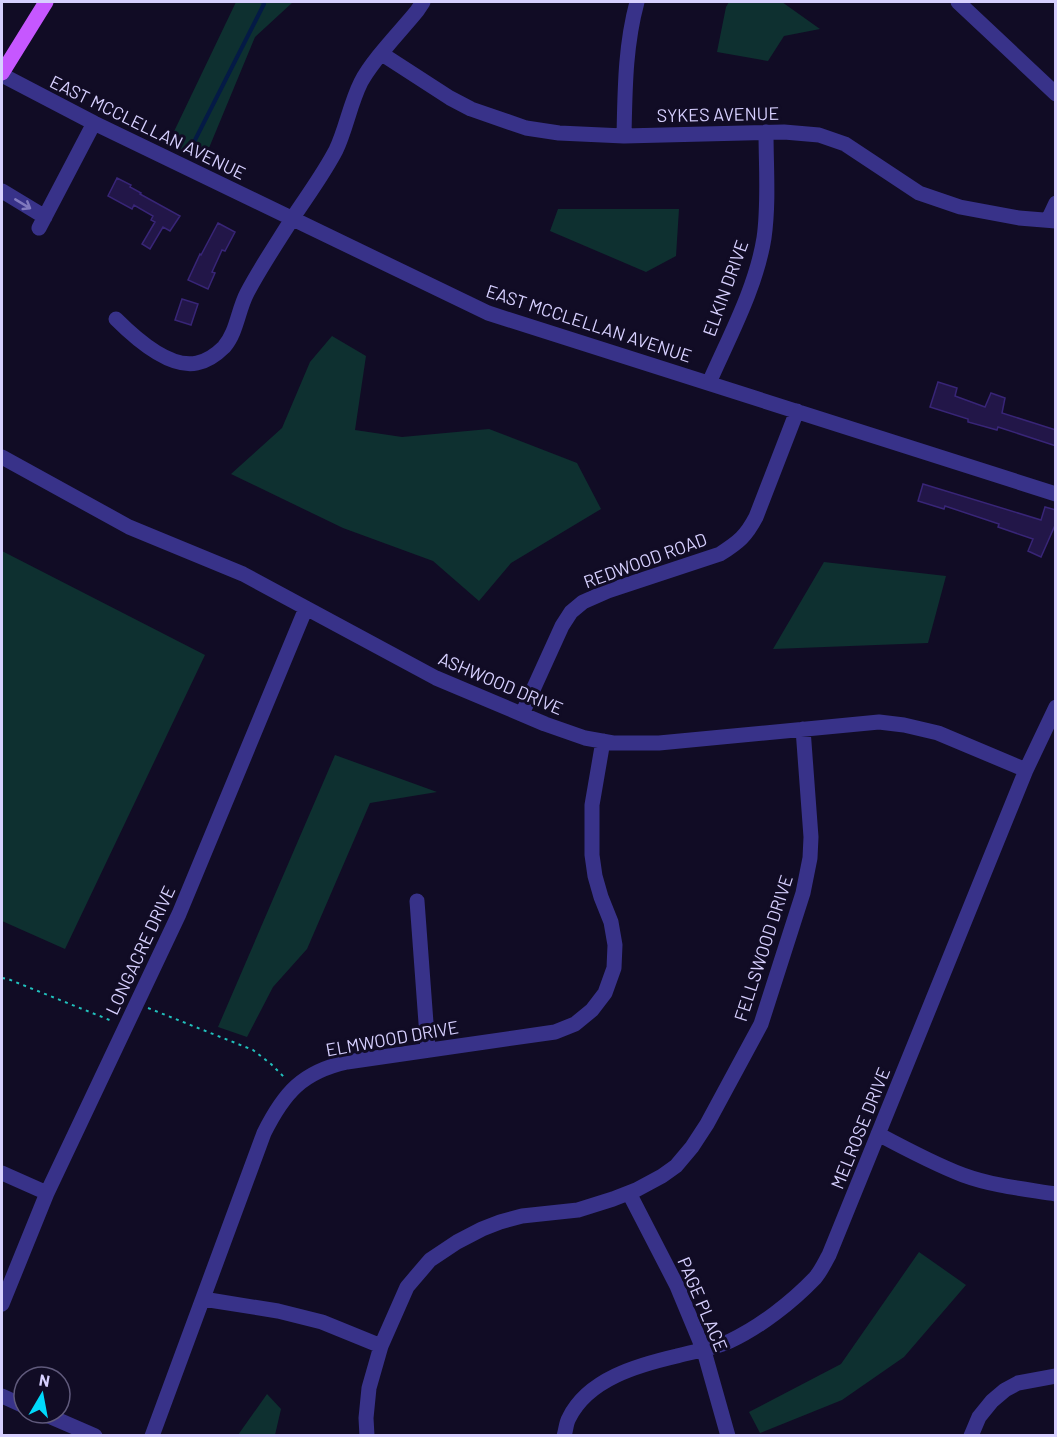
<svg xmlns="http://www.w3.org/2000/svg" width="1057" height="1437" font-family="Barlow,sans-serif">
	<style>
		.green { fill: #0e3030 }
		.lines { fill: none; stroke-linecap: round; stroke-linejoin: round }
		.stream { stroke: #041a46; stroke-width: 4 }
		.building { fill: #221648; stroke: #382577; stroke-width: 1.5 }
		.path { stroke: #21c1bd; stroke-width: 2; stroke-dasharray: 3 4.5; stroke-linecap: butt }
		.minor { stroke: #383289; stroke-width: 15 }
		.major { stroke: #c657ff; stroke-width: 15 }
		.oneway { stroke: #8079be }
		.labels { text-anchor: middle; dominant-baseline: central; stroke-width: 6; stroke-linejoin: round; paint-order: stroke }
		.street-label { font-size: 18px; fill: #d7d0ff; stroke: #110c25 }
	</style>
	<rect width="100%" height="100%" fill="#110c25"/>
	<path class="green" d="M236 2H293L255 37 204 160 168 144Z
		M729 2H782L820 29 784 36 768 61 717 52 726 7Z
		M558 209H679L676 256 646 272 550 231Z
		M332 336 366 356 355 430 402 437 489 429 577 463 601 509 511 563 479 601 433 561 343 528 231 474 282 428 310 362Z
		M2 551 205 655 65 949 2 921Z
		M824 562 946 576 928 643 773 649Z
		M335 755 437 792 370 803 307 949 273 987 247 1037 218 1027Z
		M919 1252 966 1285 904 1357 842 1400 760 1433 749 1412 841 1364Z
		M267 1394 281 1409 275 1435H238Z"/>
	<g class="lines">
		<path class="stream" d="M192 146 264 4 263 2"/>
	</g>
	<path class="building" d="M117 178 131 185 130 187 141 193 140 194 180 216 170 231 163 227 150 249 142 244 155 222 151 220 153 216 134 205 132 209 108 196Z
		M218 223 235 232 225 251 222 250 212 272 215 273 208 289 188 280 200 254 201 255Z
		M182 299 198 304 191 325 175 320Z
		M938 382 957 388 955 396 985 407 991 393 1005 398 1002 413 1056 430V446L998 427 997 430 968 422V419L930 407Z
		M923 484 1041 520 1045 507 1056 510V523L1041 557 1028 551 1033 539 998 527 999 524 945 506 944 509 918 501Z"/>
	<g class="lines">
		<path class="path" d="M2 978 8 979 112 1021
			M148 1008 253 1050 271 1064 285 1078"/>
		<path class="minor" d="M958 2 1056 94
			M382 54 450 98 471 109 526 128 559 133 624 136 784 132 819 135 845 144 919 193 960 207 1019 218 1056 221
			M2 75 94 123 488 313 1056 494
			M624 136C625 91 625 46 637 2
			M2 191 45 217
			M1048 220 1056 203
			M39 228 94 123
			M116 319C134 337 169 369 197 363 207 361 217 354 224 347 237 332 238 310 247 293 260 268 277 243 292 219 307 196 323 175 336 150 346 129 350 104 361 82 373 59 400 32 417 11L423 2
			M709 383C729 337 756 288 764 238 769 203 766 167 766 132
			M2 457 129 527 243 574 436 678 545 724 585 738 613 743H659L879 722 904 725 938 733 1026 770
			M522 714 562 626 571 612 583 602 608 591 720 554C739 542 746 536 756 517L797 411
			M417 901 428 1050
			M878 1134C906 1149 934 1164 963 1175 993 1186 1025 1189 1056 1194
			M2 1173 47 1193
			M629 1193 677 1286 704 1351 728 1436
			M203 1299 278 1311 322 1322 381 1346
			M2 1304 47 1193 179 914 306 608
			M2 1396 24 1406
			M42 1413 95 1436
			M152 1436 264 1133C284 1093 302 1072 347 1062L555 1032 575 1024 592 1010 605 993 614 968 615 945 611 922 601 897 595 876 592 855V805L603 741
			M367 1436 366 1418 369 1388 381 1346 407 1287 430 1260 457 1242 482 1229 500 1222 522 1216 578 1210 613 1199 636 1190 662 1176 676 1166 692 1147 707 1124 761 1024 803 893 810 858 811 837 803 729
			M564 1436C566 1430 566 1423 569 1418 588 1379 638 1365 677 1356 695 1351 713 1349 730 1341 760 1327 792 1302 815 1278 821 1271 825 1262 829 1255L1026 770 1056 707
			M971 1436 979 1417 992 1401 1005 1390 1018 1383 1056 1376"/>
		<path class="major" d="M2 73 46 2"/>
	</g>
	<defs><path id="oneway-shaft" d="M-6 0H5M1.5-3L5.5 0L1.5 3" fill="none" stroke-width="1.6" stroke-linecap="round" stroke-linejoin="round" transform="scale(1.5)"/></defs>
	<use class="oneway" href="#oneway-shaft" transform="translate(23 204) rotate(31)"/>
	<g class="labels">
		<g class="street-label">
			<text transform="translate(718 114) rotate(-1)">SYKES AVENUE</text>
			<text transform="translate(148 127) rotate(26)">EAST MCCLELLAN AVENUE</text>
			<text transform="translate(725 288) rotate(-70)">ELKIN DRIVE</text>
			<text transform="translate(589 323) rotate(18)">EAST MCCLELLAN AVENUE</text>
			<text transform="translate(645 560) rotate(-20)">REDWOOD ROAD</text>
			<text transform="translate(501 683) rotate(23)">ASHWOOD DRIVE</text>
			<text transform="translate(763 948) rotate(-72)">FELLSWOOD DRIVE</text>
			<text transform="translate(140 950) rotate(-65)">LONGACRE DRIVE</text>
			<text transform="translate(392 1038) rotate(-10)">ELMWOOD DRIVE</text>
			<text transform="translate(860 1128) rotate(-68)">MELROSE DRIVE</text>
			<text transform="translate(703 1304) rotate(67)">PAGE PLACE</text>
		</g>
	</g>
	<rect width="1057" height="1437" fill="none" stroke="#d7d0ff" stroke-width="6"/>
	<g transform="translate(42 1395) rotate(10)"><circle r="28" fill="#110c25" stroke="#605a7c" stroke-width="1.5"/>
	<path d="M0-4.5L10 22L0 15L-10 22Z" fill="#00dafb"/>
	<text y="-9" font-size="16" font-weight="bold" text-anchor="middle" fill="#d7d0ff">N</text>
	</g>
</svg>
